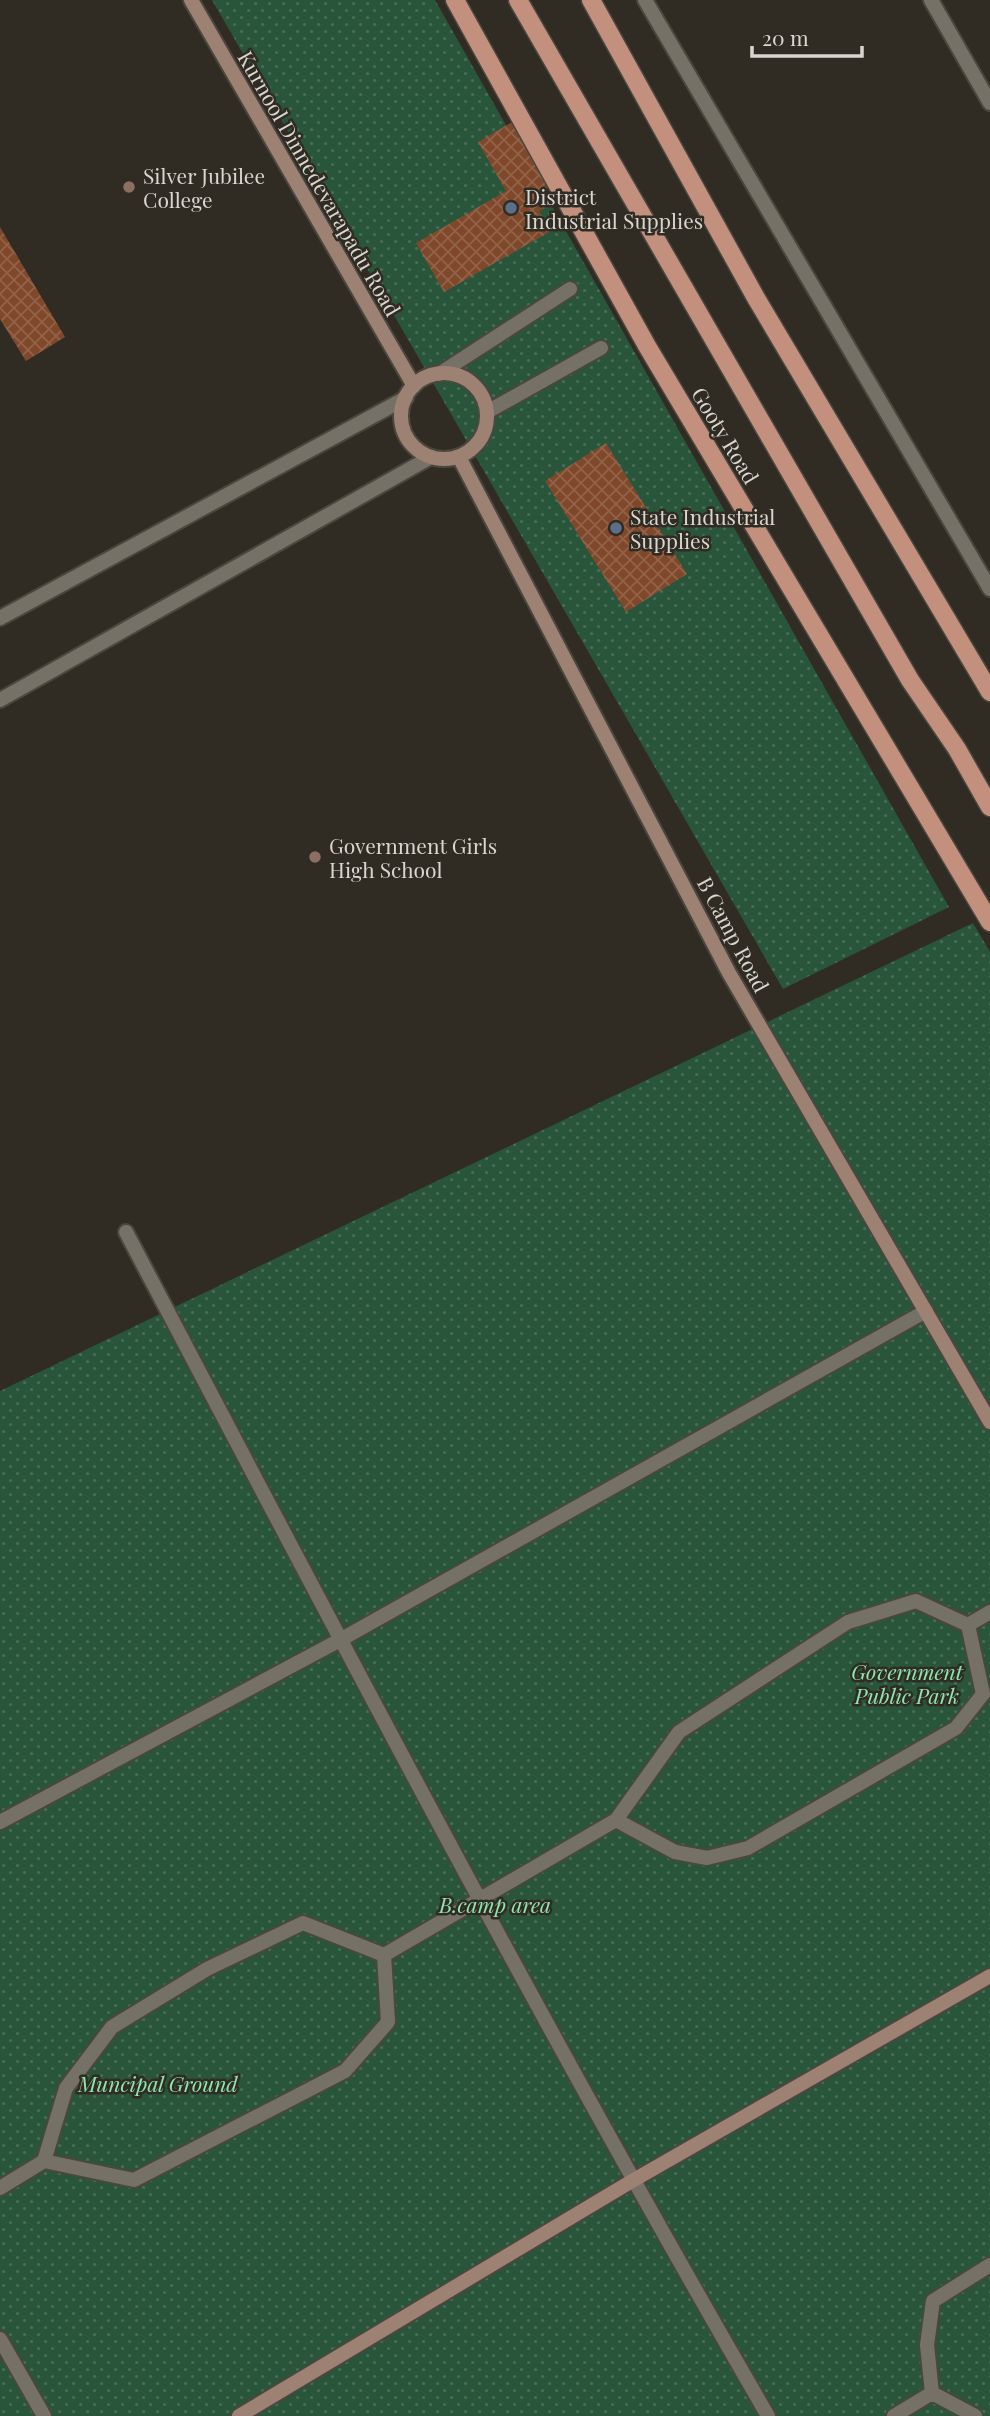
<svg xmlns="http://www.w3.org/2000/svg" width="990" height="2416" font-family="'Playfair Display',serif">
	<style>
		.green { fill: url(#green-dots) }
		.building { fill: url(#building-cross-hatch) }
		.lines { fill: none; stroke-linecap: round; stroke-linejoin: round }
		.street-casing { stroke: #4a473f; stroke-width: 18 }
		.secondary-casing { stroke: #4a473f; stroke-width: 18 }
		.primary-casing { stroke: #4a473f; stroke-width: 21 }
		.street { stroke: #767167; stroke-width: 14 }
		.secondary { stroke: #9d8173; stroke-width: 14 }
		.primary { stroke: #c4907e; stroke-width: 18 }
		.education-dot { fill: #8d6e63; stroke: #302c23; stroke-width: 2.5 }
		.service-dot { fill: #5c6f8a; stroke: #302c23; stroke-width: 2.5 }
		.labels { text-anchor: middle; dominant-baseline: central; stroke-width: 5; stroke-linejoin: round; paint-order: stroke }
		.poi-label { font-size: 21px; fill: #d8d6d0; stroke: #302c23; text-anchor: start }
		.street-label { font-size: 21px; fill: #d8d6d0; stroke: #302c23 }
		.park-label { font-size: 21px; font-style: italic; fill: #8ce7af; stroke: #302c23 }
	</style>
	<defs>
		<pattern id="green-dots" width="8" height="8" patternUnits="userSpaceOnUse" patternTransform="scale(1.75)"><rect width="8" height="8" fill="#29553b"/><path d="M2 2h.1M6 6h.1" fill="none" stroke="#476d56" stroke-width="1.8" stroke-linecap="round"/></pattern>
		<pattern id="building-cross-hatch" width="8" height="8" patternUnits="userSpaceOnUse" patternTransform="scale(1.75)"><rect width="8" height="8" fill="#80482a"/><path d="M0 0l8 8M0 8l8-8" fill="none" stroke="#916248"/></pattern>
	</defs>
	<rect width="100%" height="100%" fill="#302c23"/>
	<path class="green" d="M212 0H435L949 907 783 989Z
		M973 923 990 952V2416H0V1391Z"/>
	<path class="building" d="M514 121 550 185 543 193 551 205 539 211 551 231 444 292 416 243 506 191 478 142Z
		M0 227 65 337 26 361 0 319Z
		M606 443 687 574 626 612 545 481Z"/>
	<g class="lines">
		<g class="street-casing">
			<path id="street" d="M645 0 990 589
				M931 0 990 103
				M439 374 570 289
				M487 412 601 348
				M0 618 406 398
				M0 700 431 457
				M126 1232C335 1630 543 2028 768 2416
				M968 1625 990 1612
				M616 1820 675 1852 707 1858 748 1848 956 1728 983 1694 968 1625
				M0 1822 340 1640 926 1311
				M384 1955 616 1820 679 1732 848 1622 916 1601 968 1625
				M44 2161 134 2180 345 2071 388 2022 384 1955
				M0 2188 44 2161 66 2088 112 2027 207 1969 303 1923 384 1955
				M0 2339 44 2416
				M932 2393 927 2345 933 2301 990 2265
				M932 2393 975 2416
				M894 2416 932 2393"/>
		</g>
		<g class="secondary-casing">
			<path id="secondary" d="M191 0 414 386
				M401 416a43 43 0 1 1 86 0a43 43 0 1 1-86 0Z
				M459 457 729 973 990 1422
				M239 2416 632 2181 990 1976"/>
		</g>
		<g class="primary-casing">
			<path id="primary" d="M455 0 647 346 990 922
				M518 0 910 680 957 749 990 807
				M591 0 756 298 990 692"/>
		</g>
		<use href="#street" class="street"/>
		<use href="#secondary" class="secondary"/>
		<use href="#primary" class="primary"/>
	</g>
	<g class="education-dot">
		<circle cx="129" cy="187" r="7"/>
		<circle cx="315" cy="857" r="7"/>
	</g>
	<g class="service-dot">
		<circle cx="511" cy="208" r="7"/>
		<circle cx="616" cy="528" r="7"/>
	</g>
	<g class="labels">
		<g class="poi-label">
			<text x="143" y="175">Silver Jubilee<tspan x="143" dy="24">College</tspan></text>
			<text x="525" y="196">District<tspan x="525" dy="24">Industrial Supplies</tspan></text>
			<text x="630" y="516">State Industrial<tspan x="630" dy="24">Supplies</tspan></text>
			<text x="329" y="845">Government Girls<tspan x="329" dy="24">High School</tspan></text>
		</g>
		<g class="street-label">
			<text transform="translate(320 183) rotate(60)">Kurnool Dinnedevarapadu Road</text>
			<text transform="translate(726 435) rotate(59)">Gooty Road</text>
			<text transform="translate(734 934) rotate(62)">B Camp Road</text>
		</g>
		<g class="park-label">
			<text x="907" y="1671">Government<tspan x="907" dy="24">Public Park</tspan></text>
			<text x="495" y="1904">B.camp area</text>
			<text x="158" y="2083">Muncipal Ground</text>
		</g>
	</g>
	<path d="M752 46v10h110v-10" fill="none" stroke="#d8d6d0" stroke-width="3.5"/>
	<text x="762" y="46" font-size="21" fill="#d8d6d0" stroke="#302c23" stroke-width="5" paint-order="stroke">20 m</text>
</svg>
